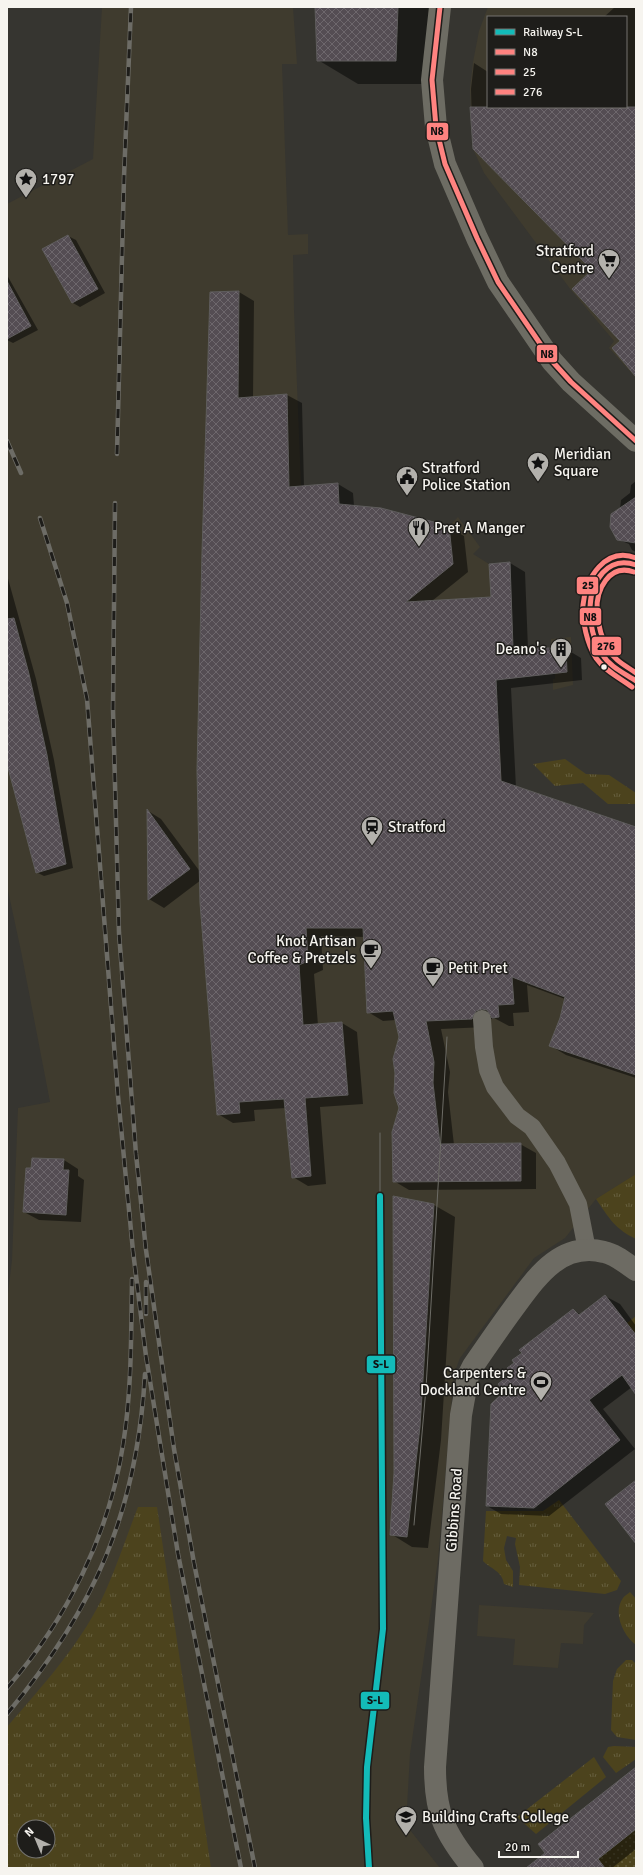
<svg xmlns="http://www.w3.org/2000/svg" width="643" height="1875" font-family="Signika,sans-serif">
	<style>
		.built { fill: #3f3b2e; fill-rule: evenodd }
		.grass { fill: url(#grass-tufts); fill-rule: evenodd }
		.park { fill: #4c431d }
		.garden { fill: url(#garden-dots) }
		.shadow { fill: #0007 }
		.building { fill: url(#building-cross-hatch); stroke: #5e5c5c }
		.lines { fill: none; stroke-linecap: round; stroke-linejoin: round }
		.pedestrian { stroke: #6d6b63; stroke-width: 18 }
		.minor { stroke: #6d6b63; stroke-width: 22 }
		.primary { stroke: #6d6c63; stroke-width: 22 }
		.tram { stroke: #6d6c66; stroke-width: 1 }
		.rail-casing { stroke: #6d6c66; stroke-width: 4.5 }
		.rail { stroke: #1e1d1a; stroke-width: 3; stroke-dasharray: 9; stroke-linecap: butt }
		.bus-1-casing { stroke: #1e1d1a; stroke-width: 8 }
		.bus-2-casing { stroke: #1e1d1a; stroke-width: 8 }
		.bus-3-casing { stroke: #1e1d1a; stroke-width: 8 }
		.bus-1 { stroke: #ff8380; stroke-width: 5 }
		.bus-2 { stroke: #ff8380; stroke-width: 5 }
		.bus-3 { stroke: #ff8380; stroke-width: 5 }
		.rail-1-casing { stroke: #1e1d1a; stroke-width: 9 }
		.rail-1 { stroke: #13bbb9; stroke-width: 6 }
		.bus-dot { fill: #f6f4ef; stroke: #1e1d1a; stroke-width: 1.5 }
		.labels { text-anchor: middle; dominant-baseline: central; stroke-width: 3; stroke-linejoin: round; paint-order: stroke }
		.poi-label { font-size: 15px; fill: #f6f4ef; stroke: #1e1d1a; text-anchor: start }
		.street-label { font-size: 15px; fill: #f6f4ef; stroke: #1e1d1a }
		.line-badge { stroke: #1e1d1a; stroke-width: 1.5 }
		.pale-badge-label { font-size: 11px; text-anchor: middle; font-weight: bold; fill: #111 }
	</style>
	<defs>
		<pattern id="grass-tufts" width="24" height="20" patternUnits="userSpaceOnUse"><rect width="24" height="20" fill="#4c431d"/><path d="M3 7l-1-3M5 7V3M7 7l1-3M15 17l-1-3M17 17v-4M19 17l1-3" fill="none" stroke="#665f3e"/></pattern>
		<pattern id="garden-dots" width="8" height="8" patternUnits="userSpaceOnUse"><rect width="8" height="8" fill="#4c431d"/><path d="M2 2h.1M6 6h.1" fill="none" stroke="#665f3e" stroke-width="1.8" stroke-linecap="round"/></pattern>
		<pattern id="building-cross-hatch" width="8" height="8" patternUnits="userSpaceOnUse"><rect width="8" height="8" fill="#544d53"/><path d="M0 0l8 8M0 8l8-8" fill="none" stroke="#6d676c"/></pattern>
	</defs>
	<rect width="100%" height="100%" fill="#363530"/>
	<path class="built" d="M102 7H293L297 64H282L288 235 308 234V254L293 255 294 310 301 486 338 483 339 504 381 508 449 526 458 517 480 547 473 554 489 564 502 781 636 827V1174L596 1199 565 1238 534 1258 460 1358 454 1374 438 1560 410 1754 406 1825 440 1868H7V1302L12 1260 18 1108 50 1102 21 951 7 886V204L93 159ZM24 1827H48V1851H24Z
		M488 7H636V378L609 348 614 341 571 290 484 173 473 149 470 89 473 62 479 31ZM488 17H626V107H488Z
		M571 637 573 685 553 690V679H555V660H551V639Z
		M479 1605 575 1611 594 1613 584 1625 583 1644 561 1643 558 1668 513 1665 515 1639 477 1636Z"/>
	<path class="grass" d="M565 759 586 774 609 775 636 793V804H608L583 783 555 786 533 764Z
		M636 1174V1239C615 1229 609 1218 596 1199Z
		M559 1500 621 1581 617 1590 605 1594 519 1585 520 1567 515 1544 516 1538 507 1536 504 1548 506 1560 513 1571V1587L504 1584C502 1571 491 1569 483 1561L486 1511H543Z
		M138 1507H157L211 1868H7V1727C43 1685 83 1642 106 1590 118 1563 127 1535 138 1507ZM24 1827H48V1851H24Z
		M630 1592 636 1599V1645C624 1636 612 1613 623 1598 624 1596 628 1594 630 1592Z
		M626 1660H632L636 1664V1740L617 1737 611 1730 613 1681 617 1669Z
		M614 1746 636 1747V1759L616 1773 603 1757 608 1747Z
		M594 1757 606 1777 536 1834 517 1817Z"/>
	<path class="park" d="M636 1316V1335L627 1323Z"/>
	<path class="garden" d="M636 1829V1868H605L598 1859Z"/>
	<path class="shadow" d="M316 7H439L437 84H358L318 60Z
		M615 7H636V372L621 341 594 270 472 125 471 89 474 63 488 72V107H626V17H604Z
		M68 236 76 240 105 293 80 307 73 303 44 249Z
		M7 275 38 330 13 343 7 340Z
		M239 292 254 301 253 398 287 395 302 403 304 487 338 484 353 493 354 506 449 527 464 536 468 572 432 601 492 598 510 563 525 572 528 649H566L581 658 582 680 511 688 516 788 636 828V1078L566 1055 551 1046 561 1019 565 999 527 985 529 1012 513 1013 514 1026H509L494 1018 491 1019 487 1027 441 1029 450 1072 448 1092 454 1145 520 1144 536 1153V1189L409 1190 394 1181 400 1108V1037L396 1020 383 1021 368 1012 365 937 321 936 323 970 314 974 318 1025 342 1023 357 1032 363 1104 320 1107 326 1184 308 1186 293 1177 286 1108 254 1110 255 1121 233 1123 218 1114 201 880 164 908 149 899 148 811 161 819 201 873Z
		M636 481V552L632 550 629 544 617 539 621 500 630 493 631 485Z
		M7 575 36 679 54 760 73 868 44 876 36 872 7 763Z
		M64 1160 78 1169V1176L84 1180 81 1222 39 1220 24 1212Z
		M434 1205 455 1217 441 1440 428 1548 412 1547 391 1534Z
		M605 1296 620 1304 636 1326V1392L632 1387 603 1409 635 1449 549 1516 501 1514 487 1506 506 1392 512 1374 573 1310 581 1315Z
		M636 1768V1849L612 1868H528L547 1853Z"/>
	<path class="building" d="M315 7H398L396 61H317Z
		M470 107H636V377L612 348 620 341 572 289 592 270 473 149Z
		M68 235 98 289 72 303 42 249Z
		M7 281 31 326 7 339Z
		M239 291 238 398 287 394 289 487 338 483 339 504 381 508 449 526 453 564 406 602 491 597 489 564 510 562 513 648H566L567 672 496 680 501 781 636 827V1075L549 1046 560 1018 565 997 512 977 514 1004 498 1005 499 1017 492 1018 487 1010 482 1009 476 1011 472 1019 426 1021 434 1062 433 1083 440 1144 521 1143V1181L393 1182 392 1132 399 1108 394 1093 395 1073 393 1059 399 1037 393 1011 367 1013 363 928H306L308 961 299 965 303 1025 342 1022 348 1095 305 1098 311 1176 292 1178 284 1099 239 1102 240 1113 217 1115 200 903 197 771 202 552 210 292Z
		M636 497V543L617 540 610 527 611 514Z
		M14 618 29 674 47 755 66 864 36 873 7 764V619Z
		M147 809 190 869 148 900Z
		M32 1158 64 1159 63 1170H69L66 1215 23 1212 26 1168H31Z
		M393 1196 434 1204 420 1427 407 1537 390 1535 394 1473Z
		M605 1295 636 1335V1395L622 1375 589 1400 620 1440 534 1508 486 1506 491 1404 504 1392 498 1384 510 1374 507 1368 514 1363 512 1360 522 1353 519 1350 573 1309 579 1315Z
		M636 1480V1544L605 1504Z
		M636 1767V1829L598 1859 605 1868H526L545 1853 538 1844Z"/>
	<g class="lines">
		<path class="pedestrian" d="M482 1019 484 1047 488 1070 495 1087 517 1116 532 1127 557 1163 578 1204 587 1250"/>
		<path class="minor" d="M473 1868C444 1833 435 1813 435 1767L461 1415 468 1376 473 1366C486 1347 499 1328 513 1309 536 1278 560 1241 604 1252 615 1254 627 1264 636 1270"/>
		<path class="primary" d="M440 7 432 80 436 127 445 164 477 238 498 282 552 361 571 382 636 441"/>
		<path class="tram" d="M380 1133V1196
			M414 1525 426 1388 447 1037"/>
		<g class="rail-casing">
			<path id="rail" d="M7 441 21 473
				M117 454 124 177 131 7
				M115 503 113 709 119 933 136 1154 146 1250 174 1449 194 1563 255 1868
				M40 518 67 603 87 699 118 1096 133 1251 146 1356 178 1554 241 1868
				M146 1314V1282
				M7 1688C67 1619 109 1535 123 1445 132 1390 131 1334 132 1279
				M7 1714C95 1608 137 1512 145 1374"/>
		</g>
		<use href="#rail" class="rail"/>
		<g class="bus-1-casing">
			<path id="bus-1" d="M440 7 432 80 436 127 445 164 477 238 498 282 552 361 571 382 636 441
				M636 565C608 555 591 581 590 607 589 622 594 642 602 654 610 667 624 673 636 681"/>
		</g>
		<g class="bus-2-casing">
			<path id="bus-2" d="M632 687C620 678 605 671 596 658 587 644 582 621 583 605 585 578 606 546 636 558"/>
		</g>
		<g class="bus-3-casing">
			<path id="bus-3" d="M634 572C609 563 596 590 597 611 598 623 601 638 608 649 614 660 626 666 636 673"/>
		</g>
		<use href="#bus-1" class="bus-1"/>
		<use href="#bus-2" class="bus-2"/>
		<use href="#bus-3" class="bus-3"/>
		<g class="rail-1-casing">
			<path id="rail-1" d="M369 1868 366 1818 367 1767 383 1629 380 1196"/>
		</g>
		<use href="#rail-1" class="rail-1"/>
	</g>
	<defs>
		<g id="sight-pin" transform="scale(1.15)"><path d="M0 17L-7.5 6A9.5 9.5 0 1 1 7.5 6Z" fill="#b3b1ac" stroke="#1e1d1a"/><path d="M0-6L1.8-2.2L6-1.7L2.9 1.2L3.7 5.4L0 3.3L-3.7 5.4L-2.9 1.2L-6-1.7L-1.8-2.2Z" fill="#111"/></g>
		<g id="supermarket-pin" transform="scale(1.15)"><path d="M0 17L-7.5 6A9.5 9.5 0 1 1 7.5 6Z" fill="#b3b1ac" stroke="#1e1d1a"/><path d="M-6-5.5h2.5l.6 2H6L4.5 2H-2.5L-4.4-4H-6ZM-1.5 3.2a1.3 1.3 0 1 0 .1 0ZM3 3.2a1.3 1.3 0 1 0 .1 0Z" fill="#111"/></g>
		<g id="civic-pin" transform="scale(1.15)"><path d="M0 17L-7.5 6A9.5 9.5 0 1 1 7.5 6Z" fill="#b3b1ac" stroke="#1e1d1a"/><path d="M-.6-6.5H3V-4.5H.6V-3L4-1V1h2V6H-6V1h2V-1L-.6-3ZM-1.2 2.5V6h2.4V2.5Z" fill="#111"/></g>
		<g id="restaurant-pin" transform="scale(1.15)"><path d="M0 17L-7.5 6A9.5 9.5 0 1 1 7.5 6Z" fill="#b3b1ac" stroke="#1e1d1a"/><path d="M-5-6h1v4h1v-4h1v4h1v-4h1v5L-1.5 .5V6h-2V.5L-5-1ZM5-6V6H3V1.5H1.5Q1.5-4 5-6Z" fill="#111"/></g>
		<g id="building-pin" transform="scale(1.15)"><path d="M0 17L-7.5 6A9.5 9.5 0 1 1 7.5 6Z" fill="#b3b1ac" stroke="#1e1d1a"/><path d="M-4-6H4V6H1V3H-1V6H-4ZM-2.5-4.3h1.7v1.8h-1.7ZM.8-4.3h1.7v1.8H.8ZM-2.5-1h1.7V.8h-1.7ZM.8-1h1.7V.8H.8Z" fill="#111"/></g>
		<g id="station-pin" transform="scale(1.15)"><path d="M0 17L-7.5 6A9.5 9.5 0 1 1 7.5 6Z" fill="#b3b1ac" stroke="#1e1d1a"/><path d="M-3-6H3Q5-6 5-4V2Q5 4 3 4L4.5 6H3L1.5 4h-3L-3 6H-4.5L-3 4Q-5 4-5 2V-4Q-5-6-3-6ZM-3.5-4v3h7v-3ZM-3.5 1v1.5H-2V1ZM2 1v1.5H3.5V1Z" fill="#111"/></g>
		<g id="cafe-pin" transform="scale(1.15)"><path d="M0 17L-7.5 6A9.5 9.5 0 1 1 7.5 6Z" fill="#b3b1ac" stroke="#1e1d1a"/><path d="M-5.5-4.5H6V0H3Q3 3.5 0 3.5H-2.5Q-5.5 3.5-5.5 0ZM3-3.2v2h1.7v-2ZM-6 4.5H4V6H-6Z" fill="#111"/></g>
		<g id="stadium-pin" transform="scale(1.15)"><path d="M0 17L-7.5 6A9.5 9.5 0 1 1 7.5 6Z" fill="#b3b1ac" stroke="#1e1d1a"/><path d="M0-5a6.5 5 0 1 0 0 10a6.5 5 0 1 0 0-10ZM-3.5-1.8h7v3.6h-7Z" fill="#111"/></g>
		<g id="university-pin" transform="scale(1.15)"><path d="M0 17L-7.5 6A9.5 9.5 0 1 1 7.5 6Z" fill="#b3b1ac" stroke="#1e1d1a"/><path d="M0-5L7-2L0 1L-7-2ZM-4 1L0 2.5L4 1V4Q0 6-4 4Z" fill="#111"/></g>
	</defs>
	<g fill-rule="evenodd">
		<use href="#sight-pin" x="26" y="179"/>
		<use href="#supermarket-pin" x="609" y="260"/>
		<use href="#sight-pin" x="538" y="463"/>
		<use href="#civic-pin" x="407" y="477"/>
		<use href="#restaurant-pin" x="419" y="528"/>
		<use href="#building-pin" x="561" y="649"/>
		<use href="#station-pin" x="372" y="827"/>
		<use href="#cafe-pin" x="371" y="950"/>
		<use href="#cafe-pin" x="433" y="968"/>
		<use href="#stadium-pin" x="541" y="1382"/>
		<use href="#university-pin" x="406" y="1817"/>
	</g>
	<circle class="bus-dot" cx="604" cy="667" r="3.5"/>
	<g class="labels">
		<g class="poi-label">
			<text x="42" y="179">1797</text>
			<text x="594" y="251" text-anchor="end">Stratford<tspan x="594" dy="17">Centre</tspan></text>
			<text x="554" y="454">Meridian<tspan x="554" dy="17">Square</tspan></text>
			<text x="422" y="468">Stratford<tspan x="422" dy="17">Police Station</tspan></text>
			<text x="434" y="528">Pret A Manger</text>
			<text x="546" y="649" text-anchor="end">Deano's</text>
			<text x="388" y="827">Stratford</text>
			<text x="356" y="941" text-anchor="end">Knot Artisan<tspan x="356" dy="17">Coffee &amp; Pretzels</tspan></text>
			<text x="448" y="968">Petit Pret</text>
			<text x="526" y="1373" text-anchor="end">Carpenters &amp;<tspan x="526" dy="17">Dockland Centre</tspan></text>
			<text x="422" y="1817">Building Crafts College</text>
		</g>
		<g class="street-label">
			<text transform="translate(454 1510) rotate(-86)">Gibbins Road</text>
		</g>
	</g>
	<g class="line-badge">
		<rect x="426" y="122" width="23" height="19" rx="4" fill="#ff8380"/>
		<rect x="536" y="344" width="22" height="19" rx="4" fill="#ff8380"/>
		<rect x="576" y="576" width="23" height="19" rx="4" fill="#ff8380"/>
		<rect x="579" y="607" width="23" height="19" rx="4" fill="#ff8380"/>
		<rect x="591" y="636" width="31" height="20" rx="4" fill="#ff8380"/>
		<rect x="366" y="1355" width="30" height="19" rx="4" fill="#13bbb9"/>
		<rect x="360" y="1691" width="30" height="19" rx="4" fill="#13bbb9"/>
	</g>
	<g class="pale-badge-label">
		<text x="437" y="135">N8</text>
		<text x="547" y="358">N8</text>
		<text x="588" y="589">25</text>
		<text x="590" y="621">N8</text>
		<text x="606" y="650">276</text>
		<text x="381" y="1368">S-L</text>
		<text x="375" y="1704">S-L</text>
	</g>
	<rect width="643" height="1875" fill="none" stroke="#f6f4ef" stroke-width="16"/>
	<rect x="487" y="16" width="140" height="92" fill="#1e1d1a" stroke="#74736f"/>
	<rect x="495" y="29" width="20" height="6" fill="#13bbb9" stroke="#74736f"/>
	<text x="523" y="36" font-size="12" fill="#f6f4ef">Railway S-L</text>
	<rect x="495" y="49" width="20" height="6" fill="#ff8380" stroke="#74736f"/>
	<text x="523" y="56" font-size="12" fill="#f6f4ef">N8</text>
	<rect x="495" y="69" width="20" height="6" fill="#ff8380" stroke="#74736f"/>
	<text x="523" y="76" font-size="12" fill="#f6f4ef">25</text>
	<rect x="495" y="89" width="20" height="6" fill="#ff8380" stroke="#74736f"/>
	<text x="523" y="96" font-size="12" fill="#f6f4ef">276</text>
	<g transform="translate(36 1839) rotate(316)"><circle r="19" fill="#1e1d1a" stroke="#74736f"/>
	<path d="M0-3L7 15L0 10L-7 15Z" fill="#b3b1ac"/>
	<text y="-6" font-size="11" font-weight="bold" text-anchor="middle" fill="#f6f4ef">N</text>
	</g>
	<path d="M499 1851v6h79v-6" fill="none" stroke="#f6f4ef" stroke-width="2"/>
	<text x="505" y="1851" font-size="12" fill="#f6f4ef" stroke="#1e1d1a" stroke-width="3" paint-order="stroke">20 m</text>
</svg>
